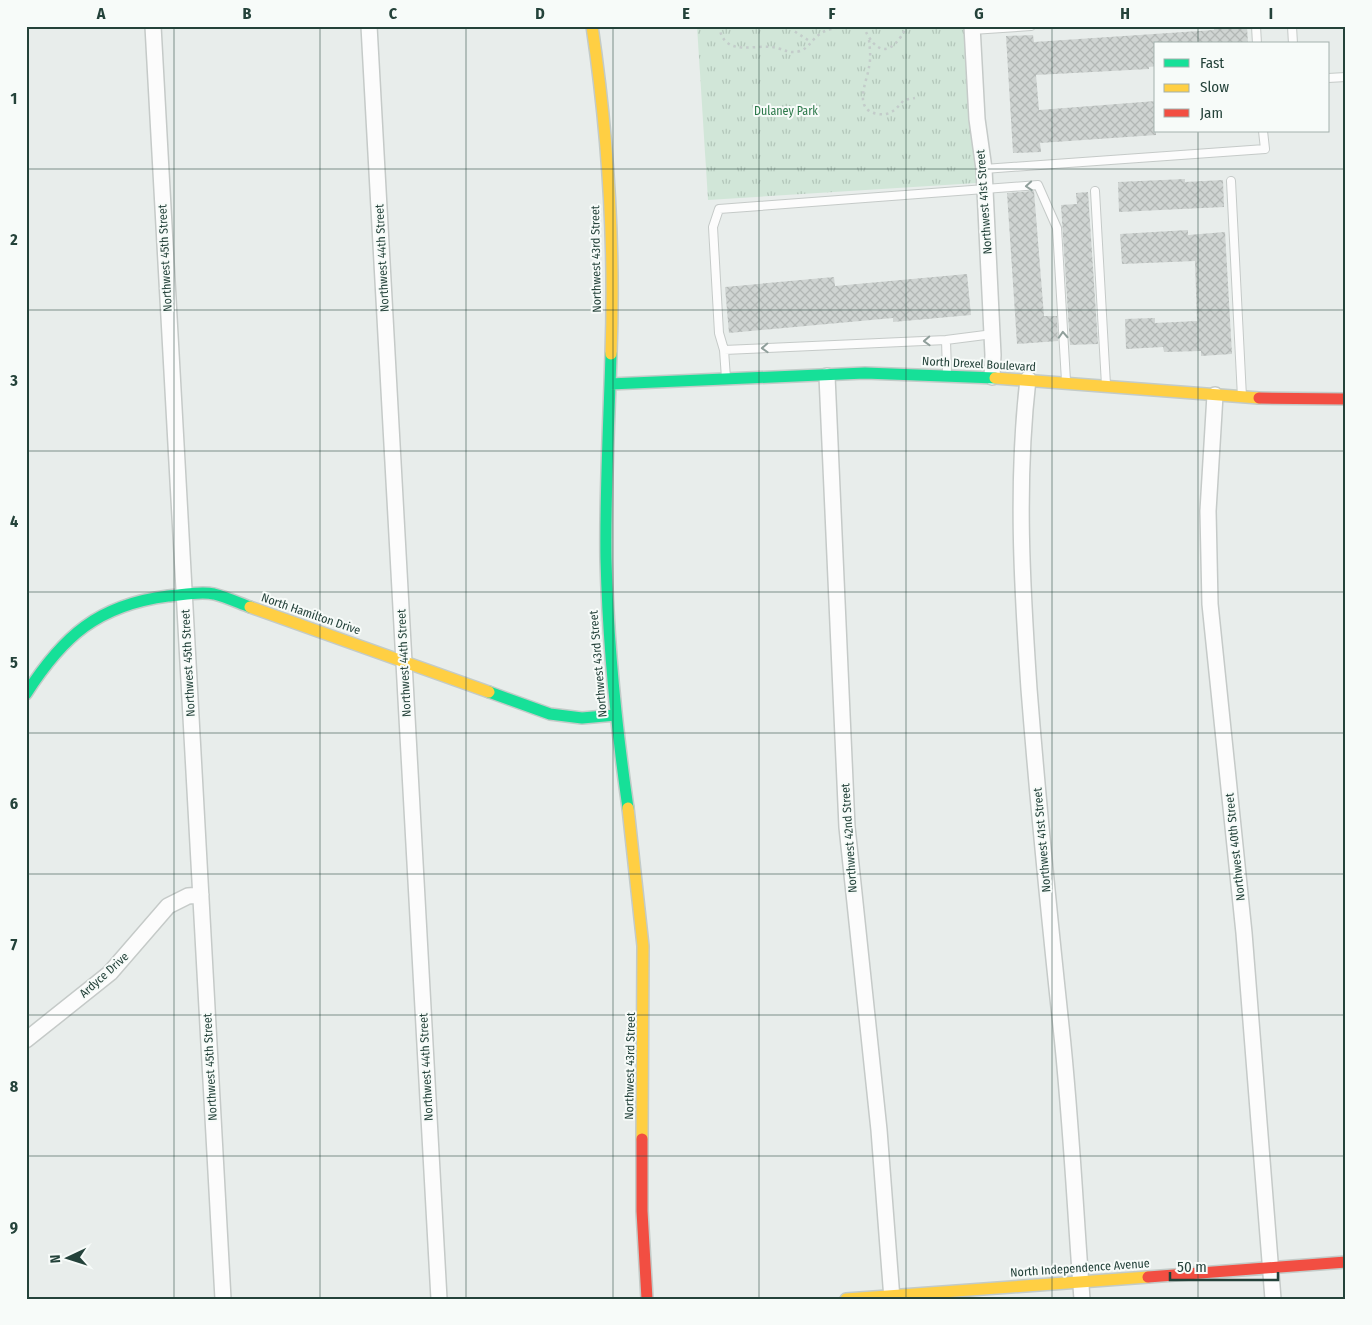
<svg xmlns="http://www.w3.org/2000/svg" width="1372" height="1325" font-family="'Fira Sans Condensed',sans-serif">
	<style>
		.grass { fill: url(#grass-tufts) }
		.building { fill: url(#building-cross-hatch) }
		.lines { fill: none; stroke-linecap: round; stroke-linejoin: round }
		.lane-casing { stroke: #c5cac8; stroke-width: 10 }
		.street-casing { stroke: #c5cac8; stroke-width: 18 }
		.fast-casing { stroke: #c3cbc8; stroke-width: 14 }
		.slow-casing { stroke: #c3cbc8; stroke-width: 14 }
		.jam-casing { stroke: #c3cbc8; stroke-width: 14 }
		.path { stroke: #c3ccca; stroke-width: 2.5; stroke-dasharray: 2.5 4; stroke-linecap: butt }
		.lane { stroke: #fcfcfc; stroke-width: 8 }
		.street { stroke: #fcfcfc; stroke-width: 15 }
		.fast { stroke: #16e098; stroke-width: 11 }
		.slow { stroke: #ffcf43; stroke-width: 11 }
		.jam { stroke: #f24e42; stroke-width: 11 }
		.oneway { stroke: #909f9b }
		.grid { fill: none; stroke: #24423a; stroke-width: 1; stroke-opacity: 0.55 }
		.labels { text-anchor: middle; dominant-baseline: central; stroke-width: 4; stroke-linejoin: round; paint-order: stroke }
		.park-label { font-size: 12px; fill: #2d7a4b; stroke: #f7fbf9 }
		.street-label { font-size: 12px; fill: #24423a; stroke: #f7fbf9 }
		.neatline { fill: none; stroke: #24423a; stroke-width: 2 }
		.grid-label { font-size: 16px; text-anchor: middle; font-weight: bold; fill: #24423a }
	</style>
	<defs>
		<pattern id="grass-tufts" width="24" height="20" patternUnits="userSpaceOnUse" patternTransform="scale(1.25)"><rect width="24" height="20" fill="#d1e6d8"/><path d="M3 7l-1-3M5 7V3M7 7l1-3M15 17l-1-3M17 17v-4M19 17l1-3" fill="none" stroke="#b3c6ba"/></pattern>
		<pattern id="building-cross-hatch" width="8" height="8" patternUnits="userSpaceOnUse" patternTransform="scale(1.25)"><rect width="8" height="8" fill="#cfd4d2"/><path d="M0 0l8 8M0 8l8-8" fill="none" stroke="#b2b7b5"/></pattern>
	</defs>
	<rect width="100%" height="100%" fill="#e8edeb"/>
	<path class="grass" d="M697 26H968L977 183 708 200Z"/>
	<path class="building" d="M1214 26H1247L1248 44H1156V66L1149 67V69L1036 75 1039 110 1156 101V135L1040 143 1041 152 1013 153 1006 36 1033 35 1034 42 1214 30Z
		M1185 179V182L1223 180 1224 207 1119 212 1118 182Z
		M1034 191 1044 316H1057L1058 341 1017 344 1007 193Z
		M1088 192 1098 344 1070 345 1061 205 1077 204 1076 193Z
		M1188 230V235L1225 232 1232 354 1201 356V351L1164 352 1163 347 1126 349 1125 319 1155 318V323L1197 321 1195 261 1122 264 1120 234Z
		M967 274 971 315 893 322V318L729 333 725 287 834 277 835 286Z"/>
	<g class="lines">
		<g class="lane-casing">
			<path id="lane" d="M1256 26 1257 44
				M1292 26 1293 44
				M972 30 1031 26
				M1328 78 1346 77
				M984 169 1265 149 1263 131
				M1231 181 1242 397
				M1095 191 1106 385
				M946 340 947 373
				M724 350 946 340 993 334
				M726 378 724 350 719 333 713 227 719 209 1038 185 1057 228 1066 381"/>
		</g>
		<g class="street-casing">
			<path id="street" d="M153 26 223 1299
				M369 26 439 1299
				M972 26 977 119 984 169 993 355 992 377
				M827 376 847 827 879 1130 892 1299
				M1028 379C1016 483 1022 586 1029 689 1038 802 1049 914 1061 1026 1071 1117 1075 1208 1082 1299
				M1215 395 1208 511 1210 604 1244 933 1273 1299
				M26 1040 110 973 168 906 188 896 201 895"/>
		</g>
		<g class="fast-casing">
			<path id="fast" d="M611 354C609 423 605 491 606 559 608 642 616 725 628 808
				M610 384 865 373 995 378
				M489 692 550 714 582 718 616 715
				M26 694C63 636 98 605 168 596 182 595 200 591 214 594 226 597 239 603 250 607"/>
		</g>
		<g class="slow-casing">
			<path id="slow" d="M592 26C608 135 615 244 611 354
				M995 378 1259 398
				M250 607 489 692
				M628 808 643 946 642 1139
				M846 1299 1148 1277"/>
		</g>
		<g class="jam-casing">
			<path id="jam" d="M1259 398 1346 399
				M642 1139V1211L647 1299
				M1148 1277 1346 1262"/>
		</g>
		<path class="path" d="M719 26C724 60 758 42 777 48 785 50 791 54 800 51 809 48 812 39 820 34 826 29 835 29 842 26
			M796 26 794 31 811 42
			M863 26C877 57 892 56 907 26
			M869 40C870 49 871 58 869 67 867 82 852 110 878 114 891 116 896 109 904 100L915 98"/>
		<use href="#lane" class="lane"/>
		<use href="#street" class="street"/>
		<use href="#fast" class="fast"/>
		<use href="#slow" class="slow"/>
		<use href="#jam" class="jam"/>
	</g>
	<defs><path id="oneway-chevron" d="M-2-3.5L2.5 0L-2 3.5" fill="none" stroke-width="1.6" stroke-linecap="round" stroke-linejoin="round" transform="scale(1.25)"/></defs>
	<g class="oneway">
		<use href="#oneway-chevron" transform="translate(1029 186) rotate(176)"/>
		<use href="#oneway-chevron" transform="translate(1063 335) rotate(-93)"/>
		<use href="#oneway-chevron" transform="translate(927 341) rotate(178)"/>
		<use href="#oneway-chevron" transform="translate(765 348) rotate(178)"/>
	</g>
	<path class="grid" d="M174 26V1299M320 26V1299M466 26V1299M613 26V1299M759 26V1299M906 26V1299M1052 26V1299M1198 26V44M1198 131V1299M26 169H1346M26 310H1346M26 451H1346M26 592H1346M26 733H1346M26 874H1346M26 1015H1346M26 1156H1346"/>
	<g class="labels">
		<g class="park-label">
			<text x="786" y="111">Dulaney Park</text>
		</g>
		<g class="street-label">
			<text transform="translate(984 202) rotate(-94)">Northwest 41st Street</text>
			<text transform="translate(165 258) rotate(-93)">Northwest 45th Street</text>
			<text transform="translate(382 258) rotate(-93)">Northwest 44th Street</text>
			<text transform="translate(596 259) rotate(-91)">Northwest 43rd Street</text>
			<text transform="translate(979 364) rotate(3)">North Drexel Boulevard</text>
			<text transform="translate(311 614) rotate(19)">North Hamilton Drive</text>
			<text transform="translate(188 663) rotate(-93)">Northwest 45th Street</text>
			<text transform="translate(404 663) rotate(-93)">Northwest 44th Street</text>
			<text transform="translate(598 664) rotate(-95)">Northwest 43rd Street</text>
			<text transform="translate(849 838) rotate(-94)">Northwest 42nd Street</text>
			<text transform="translate(1042 840) rotate(-95)">Northwest 41st Street</text>
			<text transform="translate(1235 847) rotate(-96)">Northwest 40th Street</text>
			<text transform="translate(104 975) rotate(-42)">Ardyce Drive</text>
			<text transform="translate(630 1066) rotate(-89)">Northwest 43rd Street</text>
			<text transform="translate(210 1067) rotate(-93)">Northwest 45th Street</text>
			<text transform="translate(426 1067) rotate(-93)">Northwest 44th Street</text>
			<text transform="translate(1080 1268) rotate(-4)">North Independence Avenue</text>
		</g>
	</g>
	<rect width="1372" height="1325" fill="none" stroke="#f7fbf9" stroke-width="55"/>
	<rect x="1154" y="42" width="175" height="90" fill="#f7fbf9" stroke="#a3b1ad"/>
	<rect x="1164" y="59" width="25" height="8" fill="#16e098" stroke="#a3b1ad"/>
	<text x="1200" y="68" font-size="15" fill="#24423a">Fast</text>
	<rect x="1164" y="84" width="25" height="8" fill="#ffcf43" stroke="#a3b1ad"/>
	<text x="1200" y="92" font-size="15" fill="#24423a">Slow</text>
	<rect x="1164" y="109" width="25" height="8" fill="#f24e42" stroke="#a3b1ad"/>
	<text x="1200" y="118" font-size="15" fill="#24423a">Jam</text>
	<g transform="translate(68 1258) rotate(266)" stroke="#f7fbf9" stroke-width="4" paint-order="stroke">
	<path d="M0-4L9 19L0 12L-9 19Z" fill="#24423a"/>
	<text y="-8" font-size="14" font-weight="bold" text-anchor="middle" fill="#24423a">N</text>
	</g>
	<path d="M1170 1272v8h108v-8" fill="none" stroke="#24423a" stroke-width="2.5"/>
	<text x="1177" y="1272" font-size="15" fill="#24423a" stroke="#f7fbf9" stroke-width="4" paint-order="stroke">50 m</text>
	<rect x="28" y="28" width="1316" height="1270" class="neatline"/>
	<g class="grid-label">
		<text x="101" y="19">A</text>
		<text x="247" y="19">B</text>
		<text x="393" y="19">C</text>
		<text x="540" y="19">D</text>
		<text x="686" y="19">E</text>
		<text x="832" y="19">F</text>
		<text x="979" y="19">G</text>
		<text x="1125" y="19">H</text>
		<text x="1271" y="19">I</text>
		<text x="14" y="104">1</text>
		<text x="14" y="245">2</text>
		<text x="14" y="386">3</text>
		<text x="14" y="527">4</text>
		<text x="14" y="668">5</text>
		<text x="14" y="809">6</text>
		<text x="14" y="950">7</text>
		<text x="14" y="1092">8</text>
		<text x="14" y="1233">9</text>
	</g>
</svg>
